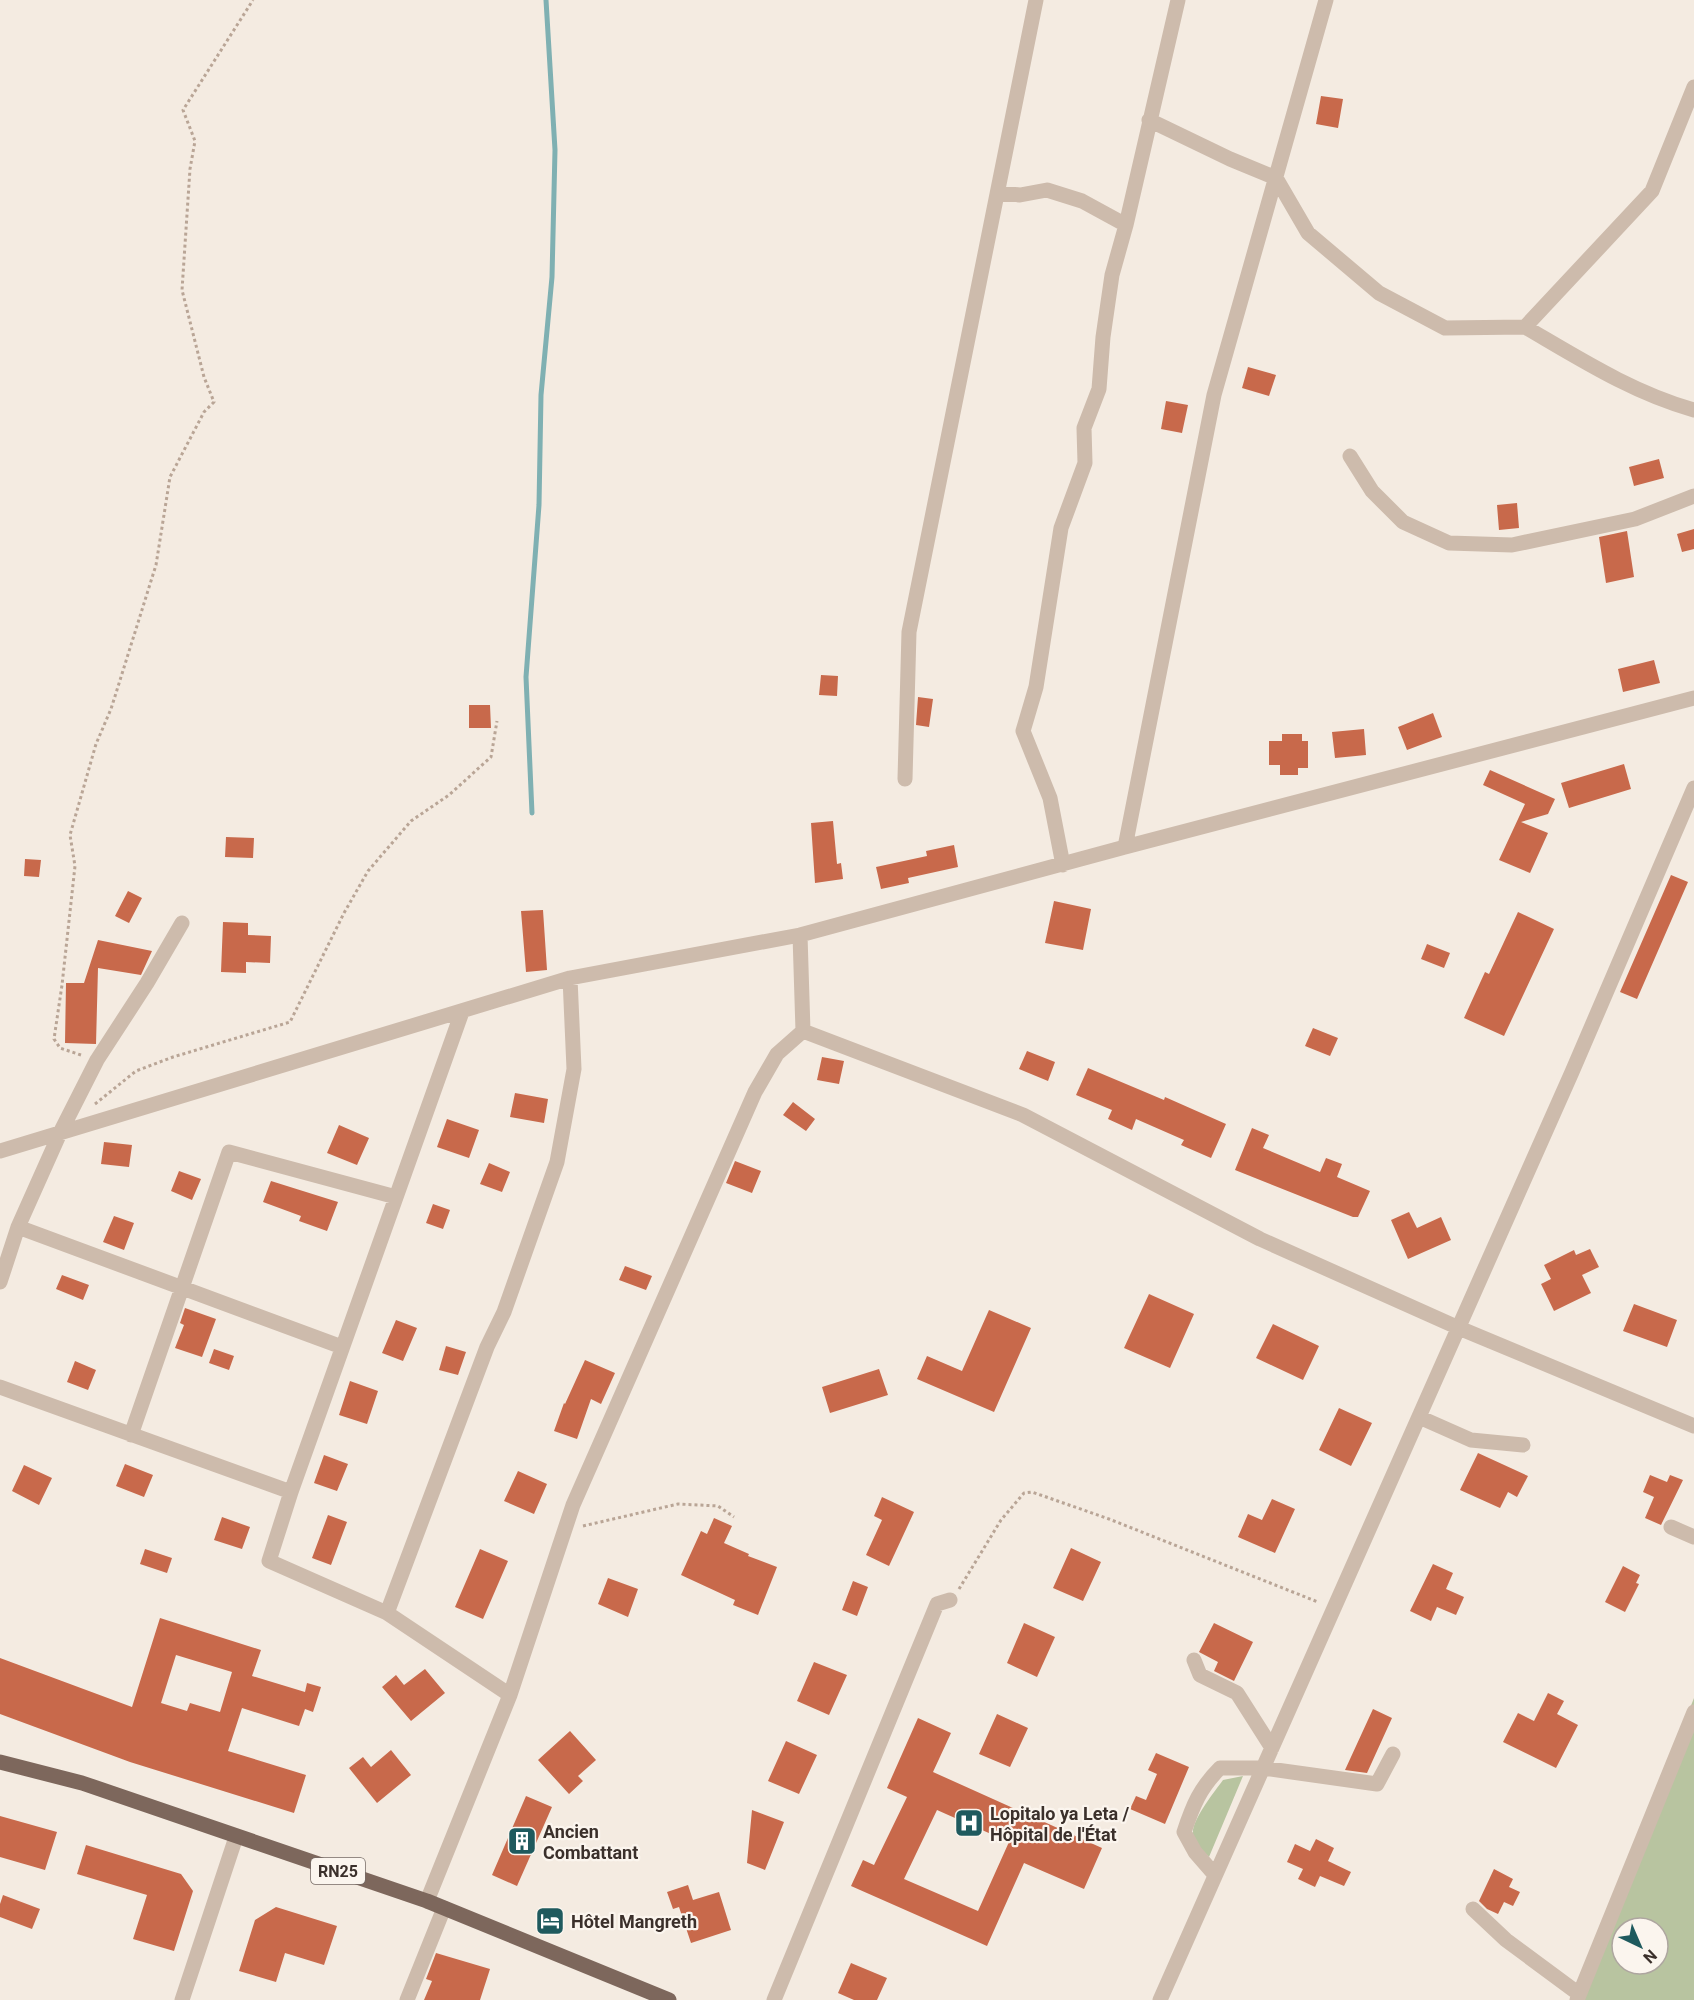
<svg xmlns="http://www.w3.org/2000/svg" width="1694" height="2000" font-family="Roboto,sans-serif">
	<style>
		.green { fill: #b8c4a0; fill-rule: evenodd }
		.lines { fill: none; stroke-linecap: round; stroke-linejoin: round }
		.stream { stroke: #7fb0b2; stroke-width: 5 }
		.building { fill: #c8694b; fill-rule: evenodd }
		.path { stroke: #b9a596; stroke-width: 3; stroke-dasharray: 3 3; stroke-linecap: butt }
		.minor { stroke: #cdbbac; stroke-width: 15 }
		.major { stroke: #7d675c; stroke-width: 15 }
		.labels { text-anchor: middle; dominant-baseline: central; stroke-width: 4.5; stroke-linejoin: round; paint-order: stroke }
		.shield { fill: #fbf5ee; stroke: #756b66; stroke-width: 1.5 }
		.shield-label { font-size: 16px; font-weight: bold; fill: #3b302b }
		.poi-label { font-size: 18px; font-weight: bold; fill: #3b302b; stroke: #fbf5ee; text-anchor: start }
	</style>
	<rect width="100%" height="100%" fill="#f4ebe1"/>
	<path class="green" d="M1694 1698V2000H1574ZM1622 1928H1658V1964H1622Z
		M1243 1776 1209 1857C1202 1850 1194 1843 1193 1834 1191 1821 1215 1791 1223 1780Z"/>
	<g class="lines">
		<path class="stream" d="M532 813 526 677 539 505 541 395 552 277 555 150 546 0"/>
	</g>
	<path class="building" d="M1321 96 1343 99 1338 128 1316 124Z
		M1248 367 1276 375 1269 396 1242 388Z
		M1166 401 1188 405 1182 433 1161 429Z
		M1659 459 1664 478 1634 486 1629 467Z
		M1517 503 1519 528 1499 530 1497 505Z
		M1694 529V549L1682 552 1677 534Z
		M1627 531 1634 577 1606 583 1599 537Z
		M1654 660 1660 683 1623 692 1618 669Z
		M821 675 838 676 837 696 819 695Z
		M918 697 933 699 929 727 916 725Z
		M469 705H490L491 728H469Z
		M1433 713 1442 737 1407 750 1398 727Z
		M1364 729 1366 755 1335 758 1332 732Z
		M1282 734H1302V741H1308V768H1298V775H1280V765H1269V741H1282Z
		M1624 764 1631 789 1569 808 1561 783Z
		M1490 770 1555 799 1548 814 1521 822 1548 833 1530 873 1499 860 1525 804 1483 785Z
		M833 821 837 864 841 863 843 879 815 883 811 823Z
		M226 837 254 838 253 858 225 857Z
		M954 845 958 867 908 878 909 883 881 889 876 867 927 856 926 851Z
		M25 859 41 860 39 877 24 876Z
		M1671 875 1688 882 1637 999 1620 992Z
		M128 891 142 898 129 923 115 916Z
		M1054 901 1091 909 1083 950 1045 943Z
		M543 910 547 970 526 972 521 911Z
		M1518 912 1554 929 1504 1036 1464 1018 1485 972 1489 974Z
		M223 922 248 923V935L271 936 270 963 246 962V973L221 972Z
		M98 940 152 951 141 975 98 968 96 1044 65 1043 66 983H84Z
		M1427 944 1450 953 1444 968 1421 959Z
		M1313 1028 1338 1038 1330 1056 1305 1046Z
		M1027 1051 1055 1062 1048 1081 1019 1069Z
		M822 1057 844 1061 839 1084 817 1080Z
		M1088 1068 1164 1100 1165 1097 1226 1124 1211 1158 1181 1145 1184 1140 1136 1119 1132 1130 1108 1119 1112 1110 1076 1095Z
		M515 1093 548 1099 544 1123 510 1117Z
		M793 1102 815 1119 806 1131 783 1115Z
		M447 1119 479 1130 469 1158 437 1147Z
		M339 1125 369 1138 357 1165 327 1153Z
		M1252 1128 1269 1135 1263 1148 1320 1172 1326 1158 1342 1164 1337 1177 1370 1191 1358 1217H1353L1235 1170Z
		M104 1142 132 1145 129 1167 101 1164Z
		M735 1161 761 1171 752 1193 726 1183Z
		M489 1163 510 1172 502 1192 480 1184Z
		M179 1171 201 1179 192 1200 171 1191Z
		M271 1181 338 1202 327 1231 299 1221 301 1216 263 1202Z
		M433 1204 450 1210 443 1229 426 1223Z
		M1409 1212 1417 1228 1441 1217 1451 1240 1408 1259 1391 1220Z
		M114 1216 134 1223 124 1250 103 1242Z
		M1590 1249 1599 1267 1582 1275 1591 1293 1554 1311 1541 1284 1551 1279 1544 1265 1574 1250 1576 1255Z
		M625 1266 652 1276 646 1290 619 1280Z
		M62 1275 89 1285 83 1300 56 1289Z
		M1149 1294 1194 1314 1170 1368 1124 1348Z
		M1634 1304 1677 1320 1667 1347 1623 1331Z
		M185 1308 216 1319 202 1357 175 1348 184 1325 180 1323Z
		M989 1310 1031 1328 994 1412 917 1379 927 1356 962 1371Z
		M396 1320 417 1328 403 1361 382 1353Z
		M1273 1324 1319 1346 1303 1380 1256 1358Z
		M446 1346 466 1352 458 1375 439 1370Z
		M214 1349 234 1356 229 1370 209 1363Z
		M585 1360 615 1373 601 1404 591 1399 577 1439 554 1431 564 1403 565 1404Z
		M75 1361 96 1370 88 1390 67 1382Z
		M879 1369 888 1395 830 1413 822 1387Z
		M350 1381 378 1391 367 1424 339 1415Z
		M1339 1408 1372 1423 1351 1466 1319 1450Z
		M1478 1453 1528 1476 1517 1497 1508 1492 1500 1508 1460 1490Z
		M324 1455 348 1464 337 1491 314 1483Z
		M125 1464 153 1475 144 1497 116 1486Z
		M24 1465 52 1478 39 1505 12 1491Z
		M518 1471 547 1484 534 1514 504 1501Z
		M1650 1475 1667 1482 1670 1475 1683 1480 1661 1525 1645 1518 1654 1497 1643 1492Z
		M882 1497 914 1512 889 1566 866 1555 882 1520 874 1516Z
		M1272 1499 1295 1509 1275 1553 1238 1537 1248 1514 1262 1520Z
		M328 1515 347 1522 331 1565 312 1558Z
		M222 1517 250 1527 242 1549 214 1540Z
		M714 1518 732 1526 724 1543 749 1554 748 1556 777 1567 758 1615 733 1605 735 1600 681 1575 701 1531 707 1534Z
		M1071 1548 1101 1562 1083 1601 1053 1588Z
		M145 1549 172 1558 167 1573 140 1564Z
		M480 1549 508 1561 483 1619 455 1607Z
		M1433 1564 1453 1573 1446 1589 1464 1597 1456 1615 1437 1607 1431 1621 1410 1611Z
		M1623 1566 1640 1575 1636 1583 1639 1584 1625 1612 1605 1602Z
		M608 1578 638 1589 628 1617 598 1604Z
		M853 1581 868 1587 857 1616 842 1610Z
		M160 1618 261 1650 252 1676 305 1692 307 1683 321 1687 313 1712 305 1709 299 1726 242 1708 228 1751 306 1775 294 1813 130 1762 0 1714V1658L132 1707ZM176 1655 232 1672 220 1712 190 1703 187 1711 161 1703Z
		M1024 1623 1055 1637 1037 1677 1007 1663Z
		M1214 1623 1253 1642 1234 1681 1214 1671 1218 1662 1199 1652Z
		M814 1662 847 1675 829 1715 797 1701Z
		M425 1669 445 1693 411 1721 382 1687 396 1675 404 1685Z
		M1548 1693 1564 1701 1557 1714 1578 1725 1556 1768 1503 1742 1518 1713 1534 1721Z
		M1373 1709 1392 1718 1367 1773 1345 1770Z
		M997 1714 1028 1728 1010 1767 979 1754Z
		M918 1718 951 1733 933 1772 1102 1848 1084 1889 1024 1863 987 1946 851 1886 863 1860 874 1865 907 1797 887 1788ZM937 1810 1009 1842 978 1911 904 1879Z
		M570 1731 596 1760 578 1776 583 1781 569 1794 538 1760Z
		M786 1741 817 1755 799 1794 768 1781Z
		M391 1750 411 1775 377 1803 349 1768 363 1757 371 1767Z
		M1156 1753 1189 1767 1165 1824 1130 1809 1136 1796 1146 1800 1157 1774 1148 1770Z
		M526 1796 552 1807 517 1886 492 1875Z
		M752 1810 784 1822 765 1870 747 1863Z
		M0 1816 57 1832 45 1870 0 1857Z
		M1316 1839 1334 1848 1328 1861 1351 1872 1344 1886 1320 1876 1315 1887 1298 1879 1303 1869 1287 1862 1295 1844 1310 1851Z
		M86 1845 181 1874 193 1891 174 1951 133 1939 147 1895 77 1874Z
		M1494 1869 1513 1879 1509 1887 1520 1892 1513 1906 1504 1902 1498 1914 1487 1909 1479 1901Z
		M688 1885 693 1900 719 1892 731 1930 691 1943 679 1907 673 1909 667 1892Z
		M3 1895 40 1909 32 1929 0 1917V1904Z
		M276 1907 337 1926 324 1965 285 1953 276 1982 239 1971 255 1920Z
		M436 1953 490 1969 480 2000H424L432 1981 426 1979Z
		M851 1963 887 1978 877 2000H854L838 1993Z"/>
	<g class="lines">
		<path class="path" d="M81 1055 60 1048 54 1039 62 985 75 866 70 835 96 744 111 709 156 565 170 477 204 412 214 402 204 377 182 290 190 169 195 141 183 110 253 0
			M95 1104 136 1071 173 1057 290 1022 344 913 368 871 411 821 449 795 491 757 497 721
			M583 1526 678 1504 718 1506 734 1517
			M959 1589 1001 1520 1024 1493 1032 1492 1109 1519 1318 1602"/>
		<path class="minor" d="M1694 87 1652 191 1525 327C1580 359 1633 393 1694 410
			M1149 120 1230 159 1276 178 1308 233 1379 293 1445 328 1525 327
			M998 193 1020 195 1047 190 1082 201 1126 225
			M1350 456 1372 491 1403 522 1449 543 1512 545 1635 519 1694 496
			M905 779 909 632 1036 0
			M1125 847 1214 395 1326 0
			M1063 865 1050 798 1023 731 1036 687 1061 528 1085 463 1084 428 1099 389 1103 337 1112 275 1126 225 1178 0
			M800 935 803 1031
			M462 1012 291 1492 269 1561 387 1613 510 1695
			M0 1151 570 978 800 935 1125 847 1694 698
			M18 1227 342 1347
			M0 1282 18 1227 60 1133 97 1060 147 983 182 923
			M0 1387 291 1492
			M1419 1417 1471 1440 1523 1445
			M131 1435 229 1152 396 1197
			M1671 1527 1694 1537
			M387 1613 487 1347 504 1312 557 1162 574 1069 570 978
			M1194 1660 1200 1675 1237 1693 1272 1748
			M1215 1875 1195 1852 1184 1832C1193 1805 1200 1788 1220 1768H1263L1377 1784 1393 1754
			M427 1901 510 1695 573 1505 755 1092 777 1054 803 1031 1023 1115 1260 1239 1459 1328 1694 1426
			M1473 1909 1506 1940 1579 1994
			M182 2000 236 1837
			M407 2000 444 1908
			M774 2000 937 1604 950 1600
			M1160 2000 1572 1072 1694 788
			M1577 2000 1694 1712"/>
		<path class="major" d="M0 1762 82 1783 427 1901 669 2000"/>
	</g>
	<defs>
		<g id="hospital-square" transform="scale(1.5)"><rect x="-9" y="-9" width="18" height="18" rx="4" fill="#1f5a5e" stroke="#fbf5ee"/><path d="M-5-5h3v3.5h4V-5h3V5h-3V1.5h-4V5h-3Z" fill="#fff"/></g>
		<g id="building-square" transform="scale(1.5)"><rect x="-9" y="-9" width="18" height="18" rx="4" fill="#1f5a5e" stroke="#fbf5ee"/><path d="M-4-6H4V6H1V3H-1V6H-4ZM-2.5-4.3h1.7v1.8h-1.7ZM.8-4.3h1.7v1.8H.8ZM-2.5-1h1.7V.8h-1.7ZM.8-1h1.7V.8H.8Z" fill="#fff"/></g>
		<g id="hotel-square" transform="scale(1.5)"><rect x="-9" y="-9" width="18" height="18" rx="4" fill="#1f5a5e" stroke="#fbf5ee"/><path d="M-6-4.5h1.5V1H6V5H4.5V3h-9V5H-6ZM-4 0a1.8 1.8 0 1 1 3.6 0ZM.5 0V-2.5h3Q6-2.5 6 0Z" fill="#fff"/></g>
	</defs>
	<g fill-rule="evenodd">
		<use href="#hospital-square" x="969" y="1823"/>
		<use href="#building-square" x="522" y="1841"/>
		<use href="#hotel-square" x="550" y="1921"/>
	</g>
	<g class="labels">
		<rect class="shield" x="311" y="1858" width="54" height="26" rx="4.5"/>
		<g class="shield-label">
			<text x="338" y="1871">RN25</text>
		</g>
		<g class="poi-label">
			<text x="990" y="1813">Lopitalo ya Leta /<tspan x="990" dy="21">Hôpital de l'État</tspan></text>
			<text x="543" y="1831">Ancien<tspan x="543" dy="21">Combattant</tspan></text>
			<text x="571" y="1921">Hôtel Mangreth</text>
		</g>
	</g>
	<g transform="translate(1640 1946) rotate(136)"><circle r="28" fill="#fbf5ee" stroke="#aea6a0" stroke-width="1.5"/>
	<path d="M0-4.5L10 22L0 15L-10 22Z" fill="#1f5a5e"/>
	<text y="-9" font-size="16" font-weight="bold" text-anchor="middle" fill="#3b302b">N</text>
	</g>
</svg>
